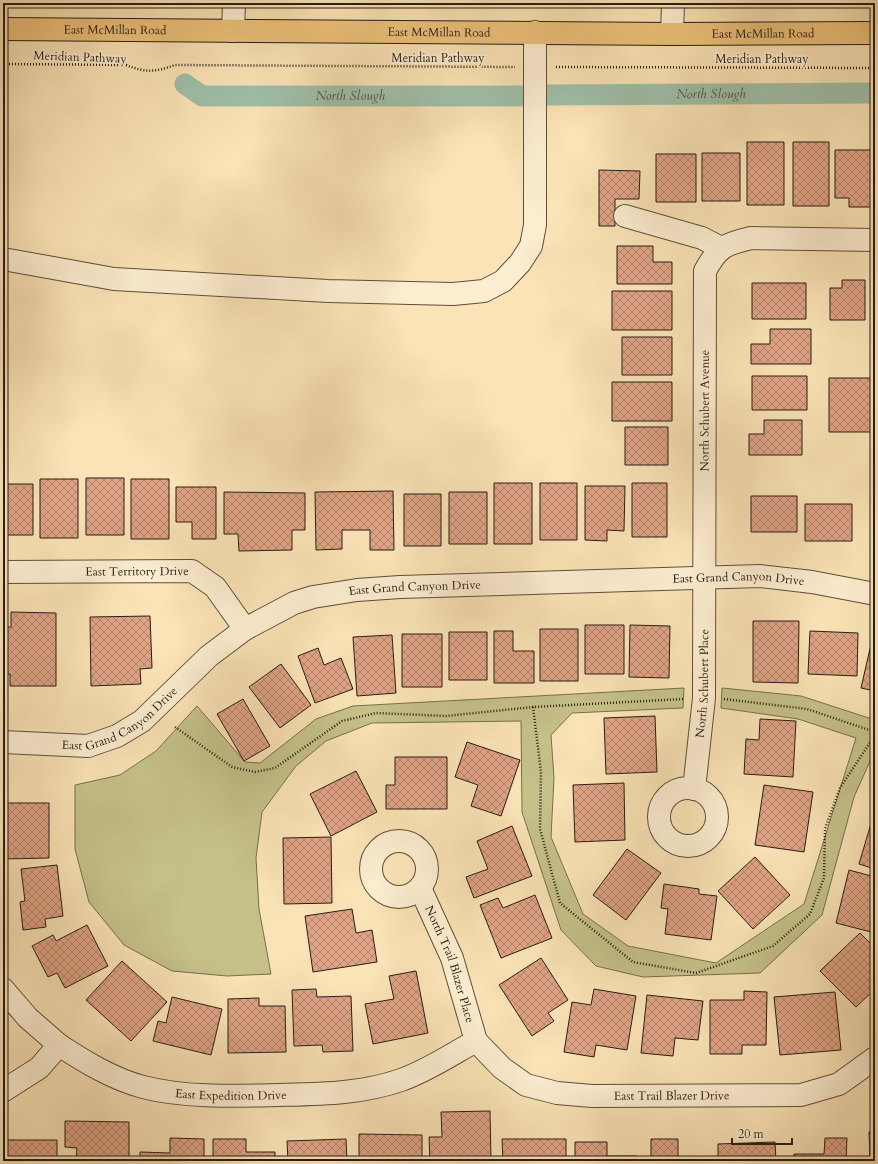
<svg xmlns="http://www.w3.org/2000/svg" width="878" height="1164" font-family="Cardo,serif">
	<style>
		.green { fill: #c5c189; stroke: #776f4e }
		.lines { fill: none; stroke-linecap: round; stroke-linejoin: round }
		.canal { stroke: #9fbfa9; stroke-width: 21 }
		.building { fill: url(#building-cross-hatch); stroke: #291d14 }
		.minor-casing { stroke: #5d4e3c; stroke-width: 24 }
		.major-casing { stroke: #291d14; stroke-width: 24 }
		.path { stroke: #291d14; stroke-width: 2.5; stroke-dasharray: 1 2; stroke-linecap: butt }
		.minor { stroke: #fcedd0; stroke-width: 22 }
		.major { stroke: #edc27b; stroke-width: 22 }
		.labels { text-anchor: middle; dominant-baseline: central; stroke-width: 3.5; stroke-linejoin: round; paint-order: stroke }
		.street-label { font-size: 12px; fill: #291d14; stroke: #fcedd0 }
		.water-label { font-size: 13px; font-style: italic; fill: #525648; stroke: #fcedd0 }
	</style>
	<defs>
		<pattern id="building-cross-hatch" width="8" height="8" patternUnits="userSpaceOnUse"><rect width="8" height="8" fill="#dfa386"/><path d="M0 0l8 8M0 8l8-8" fill="none" stroke="#b5846c"/></pattern>
	</defs>
	<rect width="100%" height="100%" fill="#fae3b6"/>
	<filter id="stains"><feTurbulence type="fractalNoise" baseFrequency=".005" numOctaves="4"/><feColorMatrix values="0 0 0 0 .2 0 0 0 0 .09 0 0 0 0 .02 0 0 0 .5 -.17"/></filter>
	<radialGradient id="worn" r=".72"><stop offset=".6" stop-color="#630" stop-opacity="0"/><stop offset="1" stop-color="#630" stop-opacity=".3"/></radialGradient>
	<path class="green" d="M684 688 683 708 572 713 551 735 554 778 551 837 583 914 628 946 716 963 804 904 856 738 798 719 721 708 722 688 801 696 875 720V750L854 797 822 915 760 973 643 977 596 966 561 930 522 812 521 721 372 723 326 741 296 766 262 812 256 858 259 909 271 974 227 976 172 971 124 945 89 902 75 849V785L120 775 156 751 197 706 245 762 260 763 316 719 353 706Z"/>
	<g class="lines">
		<g class="canal">
			<path id="s1" d="M185 84 202 96H521"/>
			<path id="s2" d="M547 95 875 93"/>
		</g>
	</g>
	<path class="building" d="M747 142H784V205H747Z
		M793 142H829V206H793Z
		M835 150H871V207H849V198H835Z
		M702 153H740V201H702Z
		M656 154H696V202H656Z
		M599 170 640 171 639 199H615V226H599Z
		M617 246H653V262H672V284H617Z
		M842 280H865V320H830V288H842Z
		M872 280H875V337H872Z
		M752 283H806V319H752Z
		M612 291H672V330H612Z
		M770 329H811V364H751V344H770Z
		M622 337H672V375H622Z
		M752 376H807V410H752Z
		M829 378H874V432H829Z
		M612 382H672V421H612Z
		M764 420H802V455H749V434H764Z
		M625 427H668V465H625Z
		M86 478H124V535H86Z
		M40 479H78V538H40Z
		M131 479H169V539H131Z
		M494 483H532V544H494Z
		M540 483H577V540H540Z
		M632 483H667V537H632Z
		M3 484H33V535H3Z
		M585 486H625L624 531 607 530V541L585 540Z
		M176 487H216V539H192V522H176Z
		M393 491 394 550H370V530H342V549L316 550 315 492Z
		M224 492 305 493V530H292V550L239 551 238 534H224Z
		M449 492H487V544H449Z
		M404 494H441V546H404Z
		M751 496H797V532H751Z
		M805 504H852V541H805Z
		M11 612 56 613V686H10V674H3V627H11Z
		M150 616 152 668 140 669 141 684 91 686 90 617Z
		M753 621H799L798 683 753 682Z
		M585 625H624V674H585Z
		M630 625 670 626 669 678 629 677Z
		M540 629H578V681H540Z
		M494 631H513V651H534V683H494Z
		M810 631 858 633 857 676 808 674Z
		M449 632H487V680H449Z
		M402 634H442V687H402Z
		M392 635 396 693 357 696 353 637Z
		M872 640 875 641V691L861 688Z
		M318 648 324 665 341 658 353 689 315 703 298 656Z
		M281 664 311 705 280 728 249 687Z
		M243 699 270 746 244 761 217 714Z
		M655 716 657 772 606 774 604 718Z
		M760 719 796 721 793 777 744 774 746 739 759 740Z
		M467 742 520 760 501 816 471 806 478 785 455 777Z
		M395 757H447V809H386V785H395Z
		M356 771 377 812 331 836 310 794Z
		M624 783 625 840 575 842 573 785Z
		M764 785 813 792 804 852 755 845Z
		M3 803H49V858L3 859Z
		M875 810V869L859 864Z
		M512 826 532 876 474 898 466 877 488 869 477 841Z
		M331 837 332 903 284 904 283 838Z
		M627 849 661 873 626 920 593 895Z
		M755 857 790 895 753 929 718 891Z
		M57 865 63 916 45 919 46 927 23 930 20 902 25 901 21 869Z
		M849 870 875 877V933L836 923Z
		M664 884 699 889V894L717 896 711 940 665 934 668 909 661 908Z
		M535 895 552 938 501 958 480 905 498 898 503 908Z
		M352 909 356 933 372 930 377 962 313 972 305 916Z
		M87 925 108 966 65 988 57 973 48 977 32 946 53 935 56 941Z
		M860 933 875 948V989L856 1007 820 971Z
		M541 958 568 1000 548 1013 554 1021 532 1036 499 985Z
		M122 961 167 1002 131 1041 86 1000Z
		M416 971 428 1033 373 1044 365 1004 394 999 389 976Z
		M316 989 317 997 351 996 353 1051 323 1052 322 1045 294 1046 292 990Z
		M594 989 636 996 627 1050 596 1045 594 1057 564 1052 572 1002 591 1005Z
		M744 991 767 992 766 1045H742V1054H710V1000H744Z
		M835 992 841 1050 780 1055 774 997Z
		M647 995 703 1001 698 1040 675 1038 673 1056 641 1053Z
		M172 997 222 1009 211 1055 153 1041 158 1021 166 1023Z
		M259 998V1006H285L286 1052 228 1053V999Z
		M490 1111 491 1161H430L429 1137H442L441 1112Z
		M65 1121 129 1122V1161H76L77 1148 65 1147Z
		M869 1132H875V1161H870Z
		M359 1134 422 1135V1161H359Z
		M170 1138 204 1139V1161H140V1152L170 1153Z
		M825 1138H847L846 1161H794V1154H824Z
		M213 1139H246V1152H275V1161H213Z
		M346 1139 347 1161H288L287 1141Z
		M502 1139H566V1161H503Z
		M651 1139H678V1160L710 1161H651Z
		M3 1140H57V1161H3Z
		M575 1142H607V1156H637V1161H575Z
		M775 1142 776 1161H718V1144Z"/>
	<g class="lines">
		<g class="minor-casing">
			<g id="minor">
				<path d="M233 31 234 3"/>
				<path d="M672 34 673 3"/>
				<path d="M625 216 702 238 721 248"/>
				<path d="M3 259 114 279 328 291 453 294 484 291 503 281 520 263 531 246 535 225V32"/>
				<path id="s3" d="M3 572 192 571 215 587 245 629"/>
				<path id="s4" d="M3 742 88 746 117 736 142 721 209 656 245 629 294 603 313 597 357 590 400 587 760 576 812 582 875 594"/>
				<circle cx="688" cy="817" r="29"/>
				<path id="s5" d="M694 789 704 698 705 271C718 247 725 244 751 238L875 240"/>
				<circle cx="399" cy="869" r="28"/>
				<path id="s6" d="M420 888 452 958 476 1041 502 1068 526 1085 557 1093 592 1096 801 1095 839 1084 875 1058"/>
				<path d="M3 989 28 1018 59 1045"/>
				<path id="s7" d="M3 1091 39 1068 59 1045C85 1062 113 1079 143 1087 186 1098 234 1096 278 1095 320 1094 361 1094 401 1080 427 1071 452 1054 476 1041"/>
			</g>
		</g>
		<g class="major-casing">
			<g id="major">
				<path id="s8" d="M3 29 672 34 875 33"/>
			</g>
		</g>
		<path class="path" d="M3 64 126 65C146 73 155 72 175 65L515 67
			M556 67 875 68
			M724 699 807 709 875 732
			M533 707 541 772 540 829 560 903 633 962 696 973 773 946 810 914 824 878 825 829 840 788 875 735
			M175 727 232 767 255 772 275 768 342 721 376 713 446 716 533 707 683 699"/>
		<use href="#minor" class="minor"/>
		<use href="#major" class="major"/>
	</g>
	<g class="labels">
		<g class="street-label">
			<text stroke="none"><textPath href="#s8" startOffset="112">East McMillan Road</textPath></text>
			<text stroke="none"><textPath href="#s8" startOffset="436">East McMillan Road</textPath></text>
			<text stroke="none"><textPath href="#s8" startOffset="760">East McMillan Road</textPath></text>
			<text transform="translate(80 57) rotate(2)">Meridian Pathway</text>
			<text x="438" y="58">Meridian Pathway</text>
			<text x="762" y="59">Meridian Pathway</text>
			<text stroke="none"><textPath href="#s5" startOffset="379">North Schubert Avenue</textPath></text>
			<text stroke="none"><textPath href="#s3" startOffset="134">East Territory Drive</textPath></text>
			<text stroke="none"><textPath href="#s4" startOffset="785">East Grand Canyon Drive</textPath></text>
			<text stroke="none"><textPath href="#s4" startOffset="461">East Grand Canyon Drive</textPath></text>
			<text stroke="none"><textPath href="#s5" startOffset="106">North Schubert Place</textPath></text>
			<text stroke="none"><textPath href="#s4" startOffset="125">East Grand Canyon Drive</textPath></text>
			<text stroke="none"><textPath href="#s6" startOffset="82">North Trail Blazer Place</textPath></text>
			<text stroke="none"><textPath href="#s7" startOffset="256">East Expedition Drive</textPath></text>
			<text stroke="none"><textPath href="#s6" startOffset="377">East Trail Blazer Drive</textPath></text>
		</g>
		<g class="water-label">
			<text stroke="none"><textPath href="#s2" startOffset="164">North Slough</textPath></text>
			<text stroke="none"><textPath href="#s1" startOffset="169">North Slough</textPath></text>
		</g>
	</g>
	<rect width="878" height="1164" fill="none" stroke="#fae3b6" stroke-width="16"/>
	<rect x="4" y="4" width="870" height="1156" fill="none" stroke="#291d14" stroke-width="2"/>
	<rect x="8" y="8" width="862" height="1148" fill="none" stroke="#291d14"/>
	<path d="M732 1138v6h60v-6" fill="none" stroke="#291d14" stroke-width="2"/>
	<text x="738" y="1138" font-size="12" fill="#291d14" stroke="#fcedd0" stroke-width="3" paint-order="stroke">20 m</text>
	<rect width="100%" height="100%" filter="url(#stains)"/>
	<rect width="100%" height="100%" fill="url(#worn)"/>
</svg>
